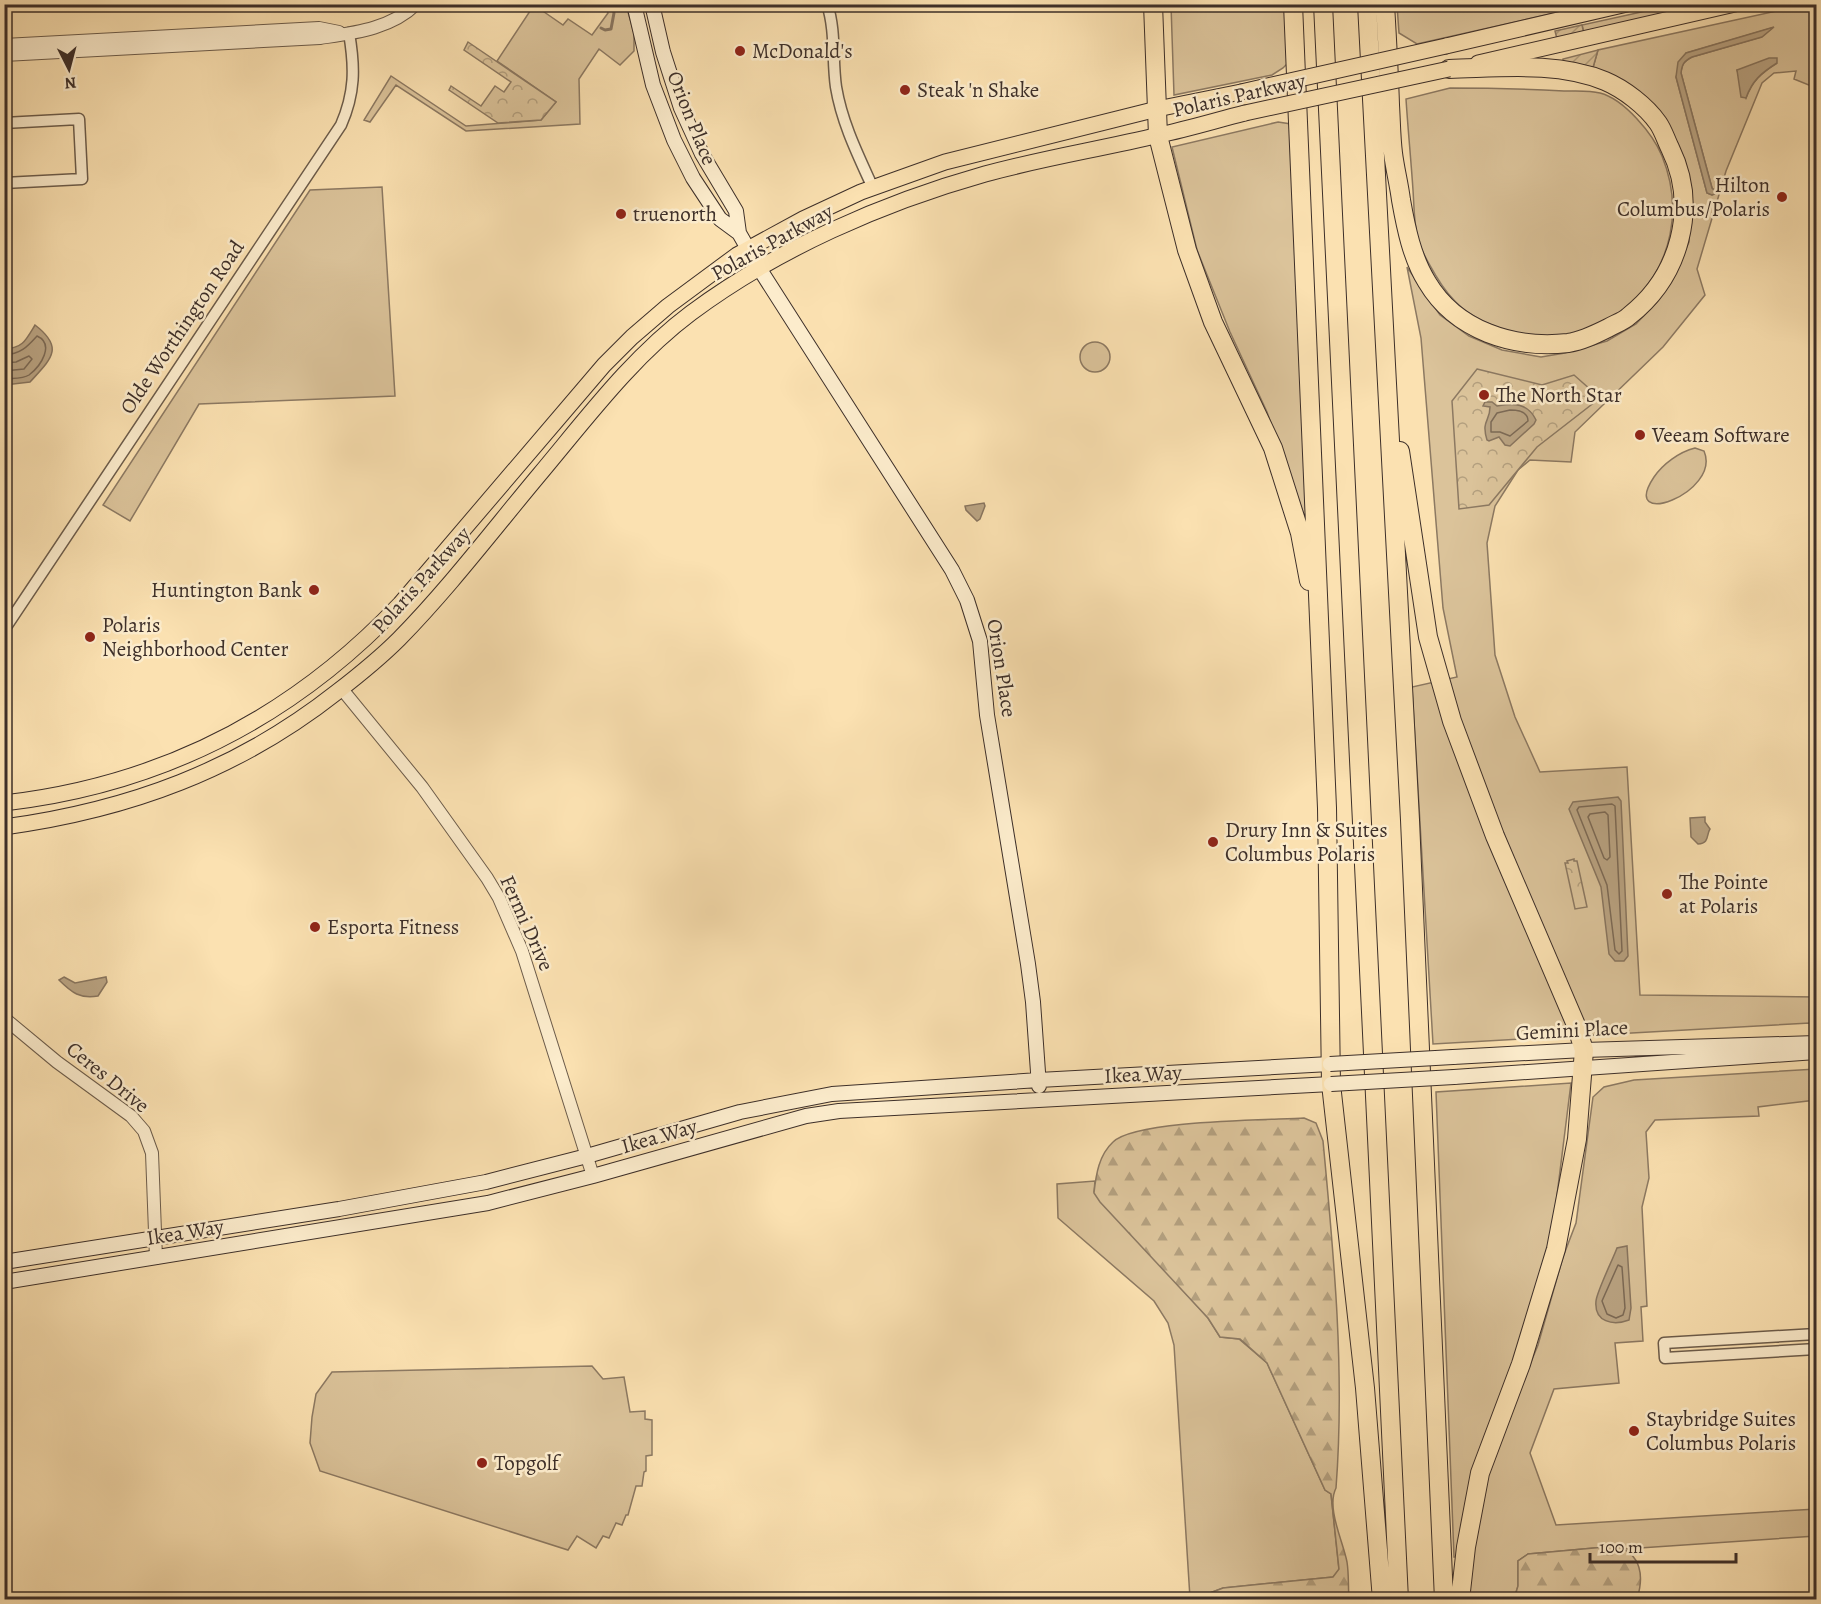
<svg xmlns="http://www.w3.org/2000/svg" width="1821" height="1604" font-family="Alegreya,serif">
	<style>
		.grass { fill: #dbc39a; stroke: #8c7962; stroke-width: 1.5; fill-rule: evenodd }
		.forest { fill: url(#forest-firs); stroke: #8c7962; stroke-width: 1.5 }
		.park { fill: url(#park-crowns); stroke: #8c7962; stroke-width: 1.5 }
		.garden { fill: url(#garden-furrows); stroke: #8c7962; stroke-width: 1.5 }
		.water { fill: #baa483; stroke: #88755f; stroke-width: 1.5 }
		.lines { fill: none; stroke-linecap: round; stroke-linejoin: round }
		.shore { stroke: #7c6a56; stroke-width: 1.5 }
		.stream { stroke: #88755f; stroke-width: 3 }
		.minor-casing { stroke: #6c5c4b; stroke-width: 13 }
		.tertiary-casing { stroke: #6c5c4b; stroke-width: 14 }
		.secondary-casing { stroke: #3d2f29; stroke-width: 16 }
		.primary-casing { stroke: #3d2f29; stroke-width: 17 }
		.motorway-casing { stroke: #3d2f29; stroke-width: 20 }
		.minor { stroke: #fceccc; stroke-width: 10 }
		.tertiary { stroke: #fceccc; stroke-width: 12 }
		.secondary { stroke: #fceccc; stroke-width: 14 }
		.primary { stroke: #fbe1b1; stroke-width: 15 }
		.motorway { stroke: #fbe1b1; stroke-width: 18 }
		.secondary-bridge-casing { stroke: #3d2f29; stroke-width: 16; stroke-linecap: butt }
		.primary-bridge-casing { stroke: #3d2f29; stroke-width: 17; stroke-linecap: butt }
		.secondary-bridge { stroke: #fceccc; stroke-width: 14 }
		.primary-bridge { stroke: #fbe1b1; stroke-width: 15 }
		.poi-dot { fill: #8f2418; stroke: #fceccc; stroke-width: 2 }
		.labels { text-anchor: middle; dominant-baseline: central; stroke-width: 5; stroke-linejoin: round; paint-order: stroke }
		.poi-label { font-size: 21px; fill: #3d2f29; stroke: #fceccc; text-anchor: start }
		.street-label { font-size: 21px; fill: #3d2f29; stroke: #fceccc }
	</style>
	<defs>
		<pattern id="forest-firs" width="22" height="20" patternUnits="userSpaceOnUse" patternTransform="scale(1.5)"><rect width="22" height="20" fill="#dbc39a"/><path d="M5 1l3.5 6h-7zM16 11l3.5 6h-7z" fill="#b39f7e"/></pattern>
		<pattern id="park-crowns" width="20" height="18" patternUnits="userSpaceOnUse" patternTransform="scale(1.5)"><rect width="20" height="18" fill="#dbc39a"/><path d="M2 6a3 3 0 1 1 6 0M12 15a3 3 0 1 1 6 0" fill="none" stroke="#b39f7e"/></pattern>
		<pattern id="garden-furrows" width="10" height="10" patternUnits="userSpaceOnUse" patternTransform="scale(1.5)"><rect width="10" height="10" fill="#dbc39a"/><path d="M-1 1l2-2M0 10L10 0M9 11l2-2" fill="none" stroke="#b39f7e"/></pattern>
	</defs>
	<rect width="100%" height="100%" fill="#fbe1b1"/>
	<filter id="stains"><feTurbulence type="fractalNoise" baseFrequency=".00333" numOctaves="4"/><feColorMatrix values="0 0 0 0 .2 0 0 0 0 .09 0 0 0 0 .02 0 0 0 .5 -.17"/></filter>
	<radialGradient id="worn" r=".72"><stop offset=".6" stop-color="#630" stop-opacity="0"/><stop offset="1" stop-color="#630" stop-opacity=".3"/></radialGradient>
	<path class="grass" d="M534 5 563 25 568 19 592 35 608 13 606 5H626L634 33V51L620 65 599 49 579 79 580 124 466 131 396 85 370 122 364 120 391 76 466 126 541 120 556 102 497 61Z
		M1171 5H1290L1292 59 1283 68 1272 75 1174 95Z
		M1397 5V4L1590 5 1417 44 1399 33Z
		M1673 5H1700L1584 34 1582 25Z
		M1804 5H1816V88L1794 79 1796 71 1774 73 1762 83 1726 171 1697 269 1705 295 1663 347 1575 432 1571 462 1530 460 1518 470 1495 506 1487 543 1495 655 1515 717 1540 772 1627 767 1640 995 1816 997V1024L1810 1023 1433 1044 1412 687 1457 677 1443 608 1421 338 1407 267 1440 315 1469 336 1502 350 1541 357 1565 353 1607 341 1636 324 1656 303 1670 284 1689 242 1691 208 1677 145 1592 71 1598 50ZM1772 28 1761 37 1692 57C1684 61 1682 64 1681 73L1712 188 1717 193 1712 195 1707 193 1676 77 1686 53ZM1777 63C1761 73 1752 81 1746 98L1737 70Z
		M1450 88C1488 88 1526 89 1564 91 1575 91 1589 90 1600 93 1624 99 1653 134 1662 156 1706 264 1606 369 1497 327 1468 316 1452 303 1436 276 1429 263 1420 251 1417 235 1414 221 1414 205 1413 190 1411 160 1408 130 1406 99Z
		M1278 122 1291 124 1308 526 1267 412 1230 332 1197 250 1172 147Z
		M382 187 395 396 199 404 130 521 103 505 310 190Z
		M1080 357a15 15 0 1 1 30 0a15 15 0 1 1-30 0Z
		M1695 448 1704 451C1722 493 1618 531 1654 477 1663 464 1679 452 1695 448Z
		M1816 1069V1100L1758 1107 1759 1116 1655 1120 1646 1132 1649 1178 1642 1207 1647 1306 1641 1307 1643 1341 1615 1343 1619 1383 1554 1389 1530 1453 1556 1525 1816 1509V1536L1625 1549 1616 1546 1528 1554 1518 1561V1586L1514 1599 1467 1600 1470 1571 1485 1486 1502 1432 1538 1345 1563 1257 1576 1223 1593 1097 1604 1087 1634 1080Z
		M1571 1083 1553 1227 1533 1309 1458 1557H1454L1436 1092Z
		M1095 1181 1094 1192 1208 1318 1220 1337 1239 1339 1267 1363 1325 1490 1331 1494 1339 1570 1333 1577 1223 1588 1210 1593 1204 1599H1172L1190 1598 1174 1345 1168 1323 1154 1301 1058 1218 1057 1184Z
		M592 1366 603 1379 624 1377 630 1412 645 1411V1419L652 1420V1455L646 1456V1471L644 1472 642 1486H636L628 1515H626L622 1525 616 1523 609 1538 603 1536 596 1548 577 1536 568 1550 320 1471 310 1443 312 1417 316 1394 332 1372Z"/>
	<path class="forest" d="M1304 1118 1316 1123 1323 1141C1334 1257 1345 1372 1336 1488 1326 1508 1343 1541 1347 1562 1349 1574 1348 1587 1349 1599H1204L1210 1593 1223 1588 1333 1577 1339 1569 1331 1494 1325 1490 1267 1363 1240 1339 1220 1337 1208 1318 1100 1202 1094 1193C1096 1174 1099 1155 1113 1142 1135 1120 1268 1120 1304 1118Z
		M1616 1546C1642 1554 1644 1577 1637 1599H1514L1518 1586V1561L1528 1554Z"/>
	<path class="park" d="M468 42 556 102 541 120 498 123 449 90 451 86 481 106 495 86 504 92 511 82 464 50Z
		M1477 369 1542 385 1574 375 1600 398 1537 447 1489 505 1459 509 1452 401Z
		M1574 859V861H1577L1587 907 1575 909 1565 863H1568L1567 861Z"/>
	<path class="garden" d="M1582 25 1584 34 1557 39 1555 31Z
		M1598 50 1592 71 1563 64V59Z"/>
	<path class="water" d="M1774 27 1762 37 1692 57C1684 61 1682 64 1681 73L1712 188 1717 193 1712 195 1707 193 1676 77 1678 62 1686 53Z
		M1769 58H1777V63C1761 73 1752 81 1746 98L1741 97 1737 70Z
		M35 325C65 348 51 359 30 382L5 385V349C23 348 26 340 35 325Z
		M1485 402H1492L1497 406C1514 403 1528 403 1536 420L1534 424 1510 446 1505 445 1499 437 1489 441 1487 440C1481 420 1490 422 1490 407L1483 406Z
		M984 503 985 506 980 519 977 521 966 510 965 506Z
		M1618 797 1621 801 1628 956 1624 961H1615L1609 954 1601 887 1569 809 1573 802Z
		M1705 817V822L1710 829C1706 835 1710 843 1698 844L1691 837 1690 818Z
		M64 977 75 983 106 977 107 982 98 996C80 999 72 993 59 980Z
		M1627 1246 1631 1308 1629 1320C1613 1326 1594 1322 1596 1301 1597 1291 1613 1259 1617 1248Z"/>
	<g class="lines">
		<path class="shore" d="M4 355C21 354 27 347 37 336 55 344 41 366 29 375 23 379 12 378 4 379
			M4 363 16 362 29 356 32 359 24 369 4 371
			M1510 410C1518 410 1528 412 1528 421L1510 436 1500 432H1491V422L1497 413Z
			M1612 804 1615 806 1622 951 1619 954 1615 950 1607 885 1577 810 1579 807Z
			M1605 812 1608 815 1610 857 1607 860 1604 858 1588 817 1590 814Z
			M1618 1265 1622 1267 1625 1308 1623 1315 1616 1318 1607 1314 1602 1301Z"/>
		<path class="stream" d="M601 28 605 30 611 29 614 13 612 4"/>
		<g class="minor-casing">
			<path id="minor" d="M827 4C836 31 832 60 836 87 842 123 858 155 873 188
				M4 123 79 119 82 179 4 183
				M4 630 341 125C355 93 355 68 349 33
				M1816 1334 1664 1343 1665 1358 1816 1349"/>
		</g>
		<g class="tertiary-casing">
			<path id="tertiary" d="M4 45 319 28 339 32
				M4 55 320 38C353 33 391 29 416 4
				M341 688 422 787 487 878 499 898 522 951 593 1176
				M4 1018 57 1062 131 1116 144 1131 152 1153 156 1258"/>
		</g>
		<g class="secondary-casing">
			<path id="secondary" d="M634 4 653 85 674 140 693 178 720 219 739 233
				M652 4 663 52 681 108 702 154 736 211 739 233 759 268 952 570 967 600 980 641 987 715 1028 964 1033 1002 1039 1086
				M1453 1057 1584 1050 1816 1043
				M1454 1077 1816 1052
				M4 1262 339 1209 486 1182 587 1156 740 1112 832 1094 1039 1080 1330 1064
				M4 1282 488 1203 593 1176 806 1116 839 1111 1331 1084"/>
		</g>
		<g class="primary-casing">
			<path id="primary" d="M1446 46 1627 4
				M1478 63 1735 4
				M4 803C162 785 292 718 400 604L604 365 632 337 668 306 737 255 803 219 861 192 945 162 1157 109 1241 92
				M4 827C129 810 238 770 337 692 359 675 380 658 399 639 449 588 493 530 539 475 586 419 632 357 691 313 777 249 882 203 985 174 1043 158 1101 149 1159 135 1188 129 1217 120 1245 113"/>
		</g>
		<g class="motorway-casing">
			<path id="motorway" d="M1153 4 1158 136 1187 250 1213 322 1273 448 1300 533 1309 581
				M1293 4 1327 808 1331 1084 1365 1388 1382 1600
				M1323 4 1399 1600
				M1367 4 1410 820 1444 1600
				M1385 4C1387 38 1389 72 1390 105 1391 121 1391 137 1393 153 1395 169 1399 184 1401 200 1406 228 1412 258 1427 282 1456 331 1514 349 1568 343 1582 341 1596 334 1608 328 1615 324 1624 321 1629 316 1680 276 1699 207 1670 148 1666 140 1663 130 1658 123 1646 106 1624 89 1605 81 1557 61 1499 68 1449 69
				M1400 451 1428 637 1452 721 1495 836 1576 1025 1584 1050 1577 1139 1556 1249 1521 1364 1480 1473 1466 1547 1460 1600"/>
		</g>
		<use href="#minor" class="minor"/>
		<use href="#tertiary" class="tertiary"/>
		<use href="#secondary" class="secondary"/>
		<use href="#primary" class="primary"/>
		<use href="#motorway" class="motorway"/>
		<g class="secondary-bridge-casing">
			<path id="secondary-bridge" d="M1330 1064 1453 1057
				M1331 1084 1454 1077"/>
		</g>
		<g class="primary-bridge-casing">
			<path id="primary-bridge" d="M1241 92 1446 46
				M1245 113 1449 69"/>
		</g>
		<use href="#secondary-bridge" class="secondary-bridge"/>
		<use href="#primary-bridge" class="primary-bridge"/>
	</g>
	<g class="poi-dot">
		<circle cx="740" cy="51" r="6"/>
		<circle cx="905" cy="90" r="6"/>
		<circle cx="1782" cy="197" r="6"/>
		<circle cx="621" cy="214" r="6"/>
		<circle cx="1484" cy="395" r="6"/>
		<circle cx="1640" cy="435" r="6"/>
		<circle cx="314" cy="590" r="6"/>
		<circle cx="90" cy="637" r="6"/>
		<circle cx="1213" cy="842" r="6"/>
		<circle cx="1667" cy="894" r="6"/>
		<circle cx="315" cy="927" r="6"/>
		<circle cx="1634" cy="1431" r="6"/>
		<circle cx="482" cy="1463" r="6"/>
	</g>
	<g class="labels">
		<g class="poi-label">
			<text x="752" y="51">McDonald's</text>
			<text x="917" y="90">Steak 'n Shake</text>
			<text x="1770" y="185" text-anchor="end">Hilton<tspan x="1770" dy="24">Columbus/Polaris</tspan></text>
			<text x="633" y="214">truenorth</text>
			<text x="1496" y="395">The North Star</text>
			<text x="1652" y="435">Veeam Software</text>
			<text x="302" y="590" text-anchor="end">Huntington Bank</text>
			<text x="102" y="625">Polaris<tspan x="102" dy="24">Neighborhood Center</tspan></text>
			<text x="1225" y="830">Drury Inn &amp; Suites<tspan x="1225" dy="24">Columbus Polaris</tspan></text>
			<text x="1679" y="882">The Pointe<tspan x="1679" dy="24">at Polaris</tspan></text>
			<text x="327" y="927">Esporta Fitness</text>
			<text x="1646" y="1419">Staybridge Suites<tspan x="1646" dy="24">Columbus Polaris</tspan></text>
			<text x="494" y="1463">Topgolf</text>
		</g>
		<g class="street-label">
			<text transform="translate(1239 95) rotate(-13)">Polaris Parkway</text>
			<text transform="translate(692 118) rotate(68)">Orion Place</text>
			<text transform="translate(772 242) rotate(-29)">Polaris Parkway</text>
			<text transform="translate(182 327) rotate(-56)">Olde Worthington Road</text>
			<text transform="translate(421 580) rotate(-48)">Polaris Parkway</text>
			<text transform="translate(1002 668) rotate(81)">Orion Place</text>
			<text transform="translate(527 923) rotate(66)">Fermi Drive</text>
			<text transform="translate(1572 1030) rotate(-3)">Gemini Place</text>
			<text transform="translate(1143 1074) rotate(-3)">Ikea Way</text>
			<text transform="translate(108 1077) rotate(39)">Ceres Drive</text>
			<text transform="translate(659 1136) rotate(-16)">Ikea Way</text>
			<text transform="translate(185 1232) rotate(-9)">Ikea Way</text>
		</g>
	</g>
	<rect width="1821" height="1604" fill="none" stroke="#fbe1b1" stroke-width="24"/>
	<rect x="6" y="6" width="1809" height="1592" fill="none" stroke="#3d2f29" stroke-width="3"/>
	<rect x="12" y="12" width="1797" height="1580" fill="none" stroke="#3d2f29" stroke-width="1.5"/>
	<g transform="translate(69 69) rotate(174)" stroke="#fceccc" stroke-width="4.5" paint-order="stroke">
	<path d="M0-4.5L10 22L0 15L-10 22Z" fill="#3d2f29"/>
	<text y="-9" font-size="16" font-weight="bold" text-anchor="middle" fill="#3d2f29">N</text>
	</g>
	<path d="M1590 1553v9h146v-9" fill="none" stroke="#3d2f29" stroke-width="3"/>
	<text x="1599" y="1553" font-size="18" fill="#3d2f29" stroke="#fceccc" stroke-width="4.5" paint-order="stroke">100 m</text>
	<rect width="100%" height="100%" filter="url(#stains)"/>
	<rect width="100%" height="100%" fill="url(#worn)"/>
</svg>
